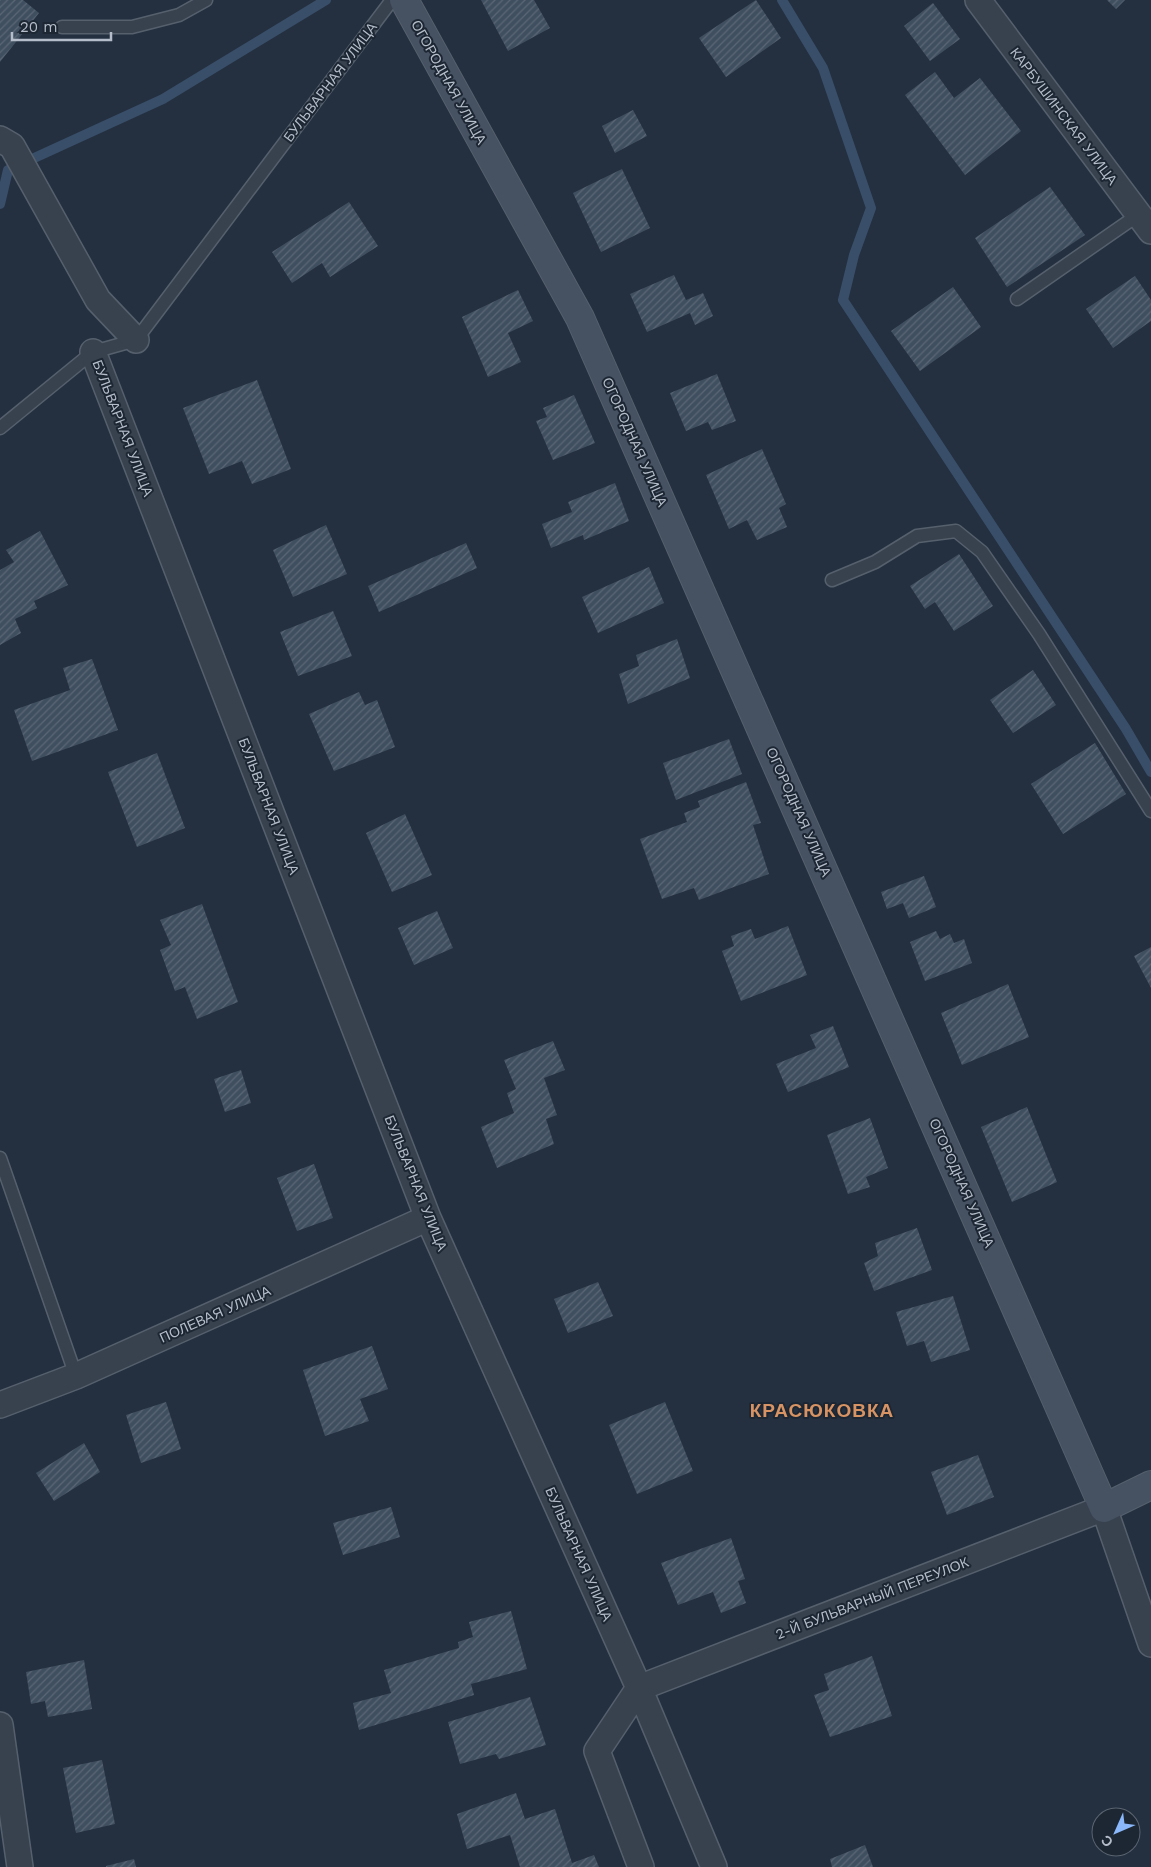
<svg xmlns="http://www.w3.org/2000/svg" width="1151" height="1867" font-family="'Work Sans',sans-serif">
	<style>
		.lines { fill: none; stroke-linecap: round; stroke-linejoin: round }
		.stream { stroke: #394e69; stroke-width: 10 }
		.building { fill: url(#building-hatch) }
		.lane-casing { stroke: #56606d; stroke-width: 15 }
		.street-casing { stroke: #56606d; stroke-width: 28 }
		.secondary-casing { stroke: #56606d; stroke-width: 30 }
		.lane { stroke: #38424f; stroke-width: 12 }
		.street { stroke: #38424f; stroke-width: 25 }
		.secondary { stroke: #465162; stroke-width: 28 }
		.labels { text-anchor: middle; dominant-baseline: central; stroke-width: 4; stroke-linejoin: round; paint-order: stroke }
		.street-label { font-size: 14px; fill: #b5bdca; stroke: #1d2734 }
		.district-label { font-size: 19px; font-weight: bold; letter-spacing: 1px; fill: #d79363; stroke: #1d2734 }
	</style>
	<defs>
		<pattern id="building-hatch" width="6" height="6" patternUnits="userSpaceOnUse" patternTransform="scale(1.25)"><rect width="6" height="6" fill="#404f5f"/><path d="M-1 1l2-2M0 6l6-6M5 7l2-2" fill="none" stroke="#596675"/></pattern>
	</defs>
	<rect width="100%" height="100%" fill="#243040"/>
	<g class="lines">
		<path class="stream" d="M782 0 823 68 871 208 854 255 843 300 1126 729 1151 772
			M0 204 8 170 163 99 326 0"/>
	</g>
	<path class="building" d="M0 0H23L39 13 0 62Z
		M481 0H534L550 28 508 51Z
		M756 0 781 38 726 77 699 38Z
		M1107 0H1125L1116 9Z
		M933 3 960 39 930 61 904 26Z
		M935 72 954 98 980 78 1021 131 965 175 905 95Z
		M633 110 647 136 615 153 602 126Z
		M622 169 650 228 601 252 573 193Z
		M1050 187 1085 235 1007 287 975 238Z
		M349 202 378 246 330 277 322 263 292 283 272 252Z
		M674 275 686 300 703 293 713 316 695 325 690 313 647 332 630 294Z
		M1135 276 1151 300V321L1113 348 1086 309Z
		M953 287 981 327 920 371 891 331Z
		M518 290 533 321 508 333 521 362 488 377 462 317Z
		M717 374 736 421 712 430 708 422 686 431 670 393Z
		M257 380 291 469 252 484 242 461 209 474 183 408Z
		M574 395 595 443 553 460 536 421 547 417 543 408Z
		M762 449 786 504 779 508 787 527 757 540 747 520 729 529 706 475Z
		M615 483 629 521 584 540 583 535 551 548 542 524 572 512 568 502Z
		M326 525 347 574 293 597 273 550Z
		M40 531 68 585 34 601 37 608 15 619 21 633 0 645V570L14 562 6 550Z
		M466 543 477 568 379 612 368 586Z
		M959 554 993 606 954 631 935 602 925 609 910 586Z
		M649 567 664 603 598 633 582 597Z
		M333 611 352 656 298 676 280 632Z
		M677 639 690 678 628 704 619 674 639 666 636 655Z
		M92 659 118 730 32 761 14 710 70 690 63 668Z
		M1033 670 1056 705 1013 733 990 700Z
		M359 692 365 705 377 700 395 747 334 771 309 714Z
		M729 739 742 774 676 800 663 763Z
		M1095 743 1126 794 1063 834 1031 784Z
		M157 753 185 828 137 847 108 772Z
		M746 782 761 823 753 825 769 874 699 900 694 888 662 899 640 839 687 822 684 813 700 807 698 801Z
		M405 814 432 875 392 892 366 833Z
		M924 876 936 907 909 918 903 903 887 909 881 892Z
		M202 904 238 1002 197 1019 185 987 175 991 160 950 171 945 160 920Z
		M437 911 453 948 414 965 398 928Z
		M788 926 807 975 741 1001 722 951 734 946 731 936 751 929 755 939Z
		M936 931 940 939 950 934 954 943 964 939 972 963 925 981 910 942Z
		M1151 947V988L1134 956Z
		M1008 984 1029 1037 962 1065 941 1013Z
		M833 1026 849 1067 788 1092 776 1064 816 1048 810 1035Z
		M553 1041 565 1070 544 1078 557 1115 546 1119 554 1144 497 1168 481 1127 514 1113 507 1093 516 1089 504 1060Z
		M241 1070 251 1103 225 1112 214 1079Z
		M1027 1107 1057 1182 1012 1202 981 1127Z
		M870 1118 888 1168 866 1177 870 1187 848 1194 827 1135Z
		M314 1164 333 1218 297 1231 277 1178Z
		M917 1228 932 1270 874 1291 864 1263 878 1256 875 1243Z
		M598 1282 613 1316 568 1333 554 1299Z
		M953 1296 970 1350 931 1362 924 1341 907 1346 896 1312Z
		M372 1346 388 1389 360 1399 369 1421 325 1436 303 1370Z
		M166 1402 181 1449 141 1463 126 1415Z
		M665 1402 693 1471 637 1494 609 1425Z
		M84 1443 100 1472 54 1501 36 1473Z
		M978 1455 994 1497 947 1515 931 1472Z
		M391 1507 400 1537 343 1555 333 1523Z
		M731 1538 745 1579 738 1581 746 1603 721 1613 713 1592 678 1605 661 1563Z
		M511 1611 527 1669 471 1684 474 1695 359 1730 353 1703 391 1693 384 1670 459 1648 458 1642 473 1637 469 1622Z
		M872 1656 892 1716 830 1737 814 1695 829 1690 824 1674Z
		M84 1660 92 1709 48 1717 45 1701 31 1704 26 1672Z
		M530 1697 546 1745 499 1759 496 1754 460 1764 448 1722Z
		M102 1760 115 1824 76 1833 63 1768Z
		M516 1793 525 1819 555 1809 572 1863 594 1855 599 1867H520L510 1835 467 1849 457 1814Z
		M865 1845 873 1867H832L830 1859Z
		M134 1859 136 1867H106V1866Z"/>
	<g class="lines">
		<g class="lane-casing">
			<path id="lane" d="M62 27H132L179 15 206 0
				M1017 299 1138 215
				M0 428 93 352 136 340 392 0
				M832 580 875 562 917 536 956 531 982 552 1039 634 1151 811
				M0 1158 76 1376"/>
		</g>
		<g class="street-casing">
			<path id="street" d="M978 0 1151 231
				M0 139 12 146 98 300 136 340
				M93 352 428 1218 639 1688 714 1867
				M0 1405 76 1376 428 1218
				M0 1725 20 1867
				M641 1867 597 1751 639 1688 1104 1508 1151 1644"/>
		</g>
		<g class="secondary-casing">
			<path id="secondary" d="M404 0 580 318 1104 1508 1151 1485"/>
		</g>
		<use href="#lane" class="lane"/>
		<use href="#street" class="street"/>
		<use href="#secondary" class="secondary"/>
	</g>
	<g class="labels">
		<g class="street-label">
			<text transform="translate(330 82) rotate(-53)">БУЛЬВАРНАЯ УЛИЦА</text>
			<text transform="translate(449 82) rotate(61)">ОГОРОДНАЯ УЛИЦА</text>
			<text transform="translate(1064 116) rotate(53)">КАРБУШИНСКАЯ УЛИЦА</text>
			<text transform="translate(123 428) rotate(69)">БУЛЬВАРНАЯ УЛИЦА</text>
			<text transform="translate(635 442) rotate(66)">ОГОРОДНАЯ УЛИЦА</text>
			<text transform="translate(269 806) rotate(69)">БУЛЬВАРНАЯ УЛИЦА</text>
			<text transform="translate(799 812) rotate(66)">ОГОРОДНАЯ УЛИЦА</text>
			<text transform="translate(416 1183) rotate(68)">БУЛЬВАРНАЯ УЛИЦА</text>
			<text transform="translate(962 1183) rotate(66)">ОГОРОДНАЯ УЛИЦА</text>
			<text transform="translate(215 1314) rotate(-24)">ПОЛЕВАЯ УЛИЦА</text>
			<text transform="translate(579 1554) rotate(66)">БУЛЬВАРНАЯ УЛИЦА</text>
			<text transform="translate(872 1598) rotate(-21)">2-Й БУЛЬВАРНЫЙ ПЕРЕУЛОК</text>
		</g>
		<g class="district-label">
			<text x="822" y="1410">КРАСЮКОВКА</text>
		</g>
	</g>
	<g transform="translate(1116 1832) rotate(225)"><circle r="24" fill="#1d2734" stroke="#5a6370"/>
	<path d="M0-4L9 19L0 12L-9 19Z" fill="#8ab8fa"/>
	<text y="-8" font-size="14" font-weight="bold" text-anchor="middle" fill="#b5bdca">С</text>
	</g>
	<path d="M12 32v8h99v-8" fill="none" stroke="#b5bdca" stroke-width="2.5"/>
	<text x="20" y="32" font-size="15" fill="#b5bdca" stroke="#1d2734" stroke-width="4" paint-order="stroke">20 m</text>
</svg>
